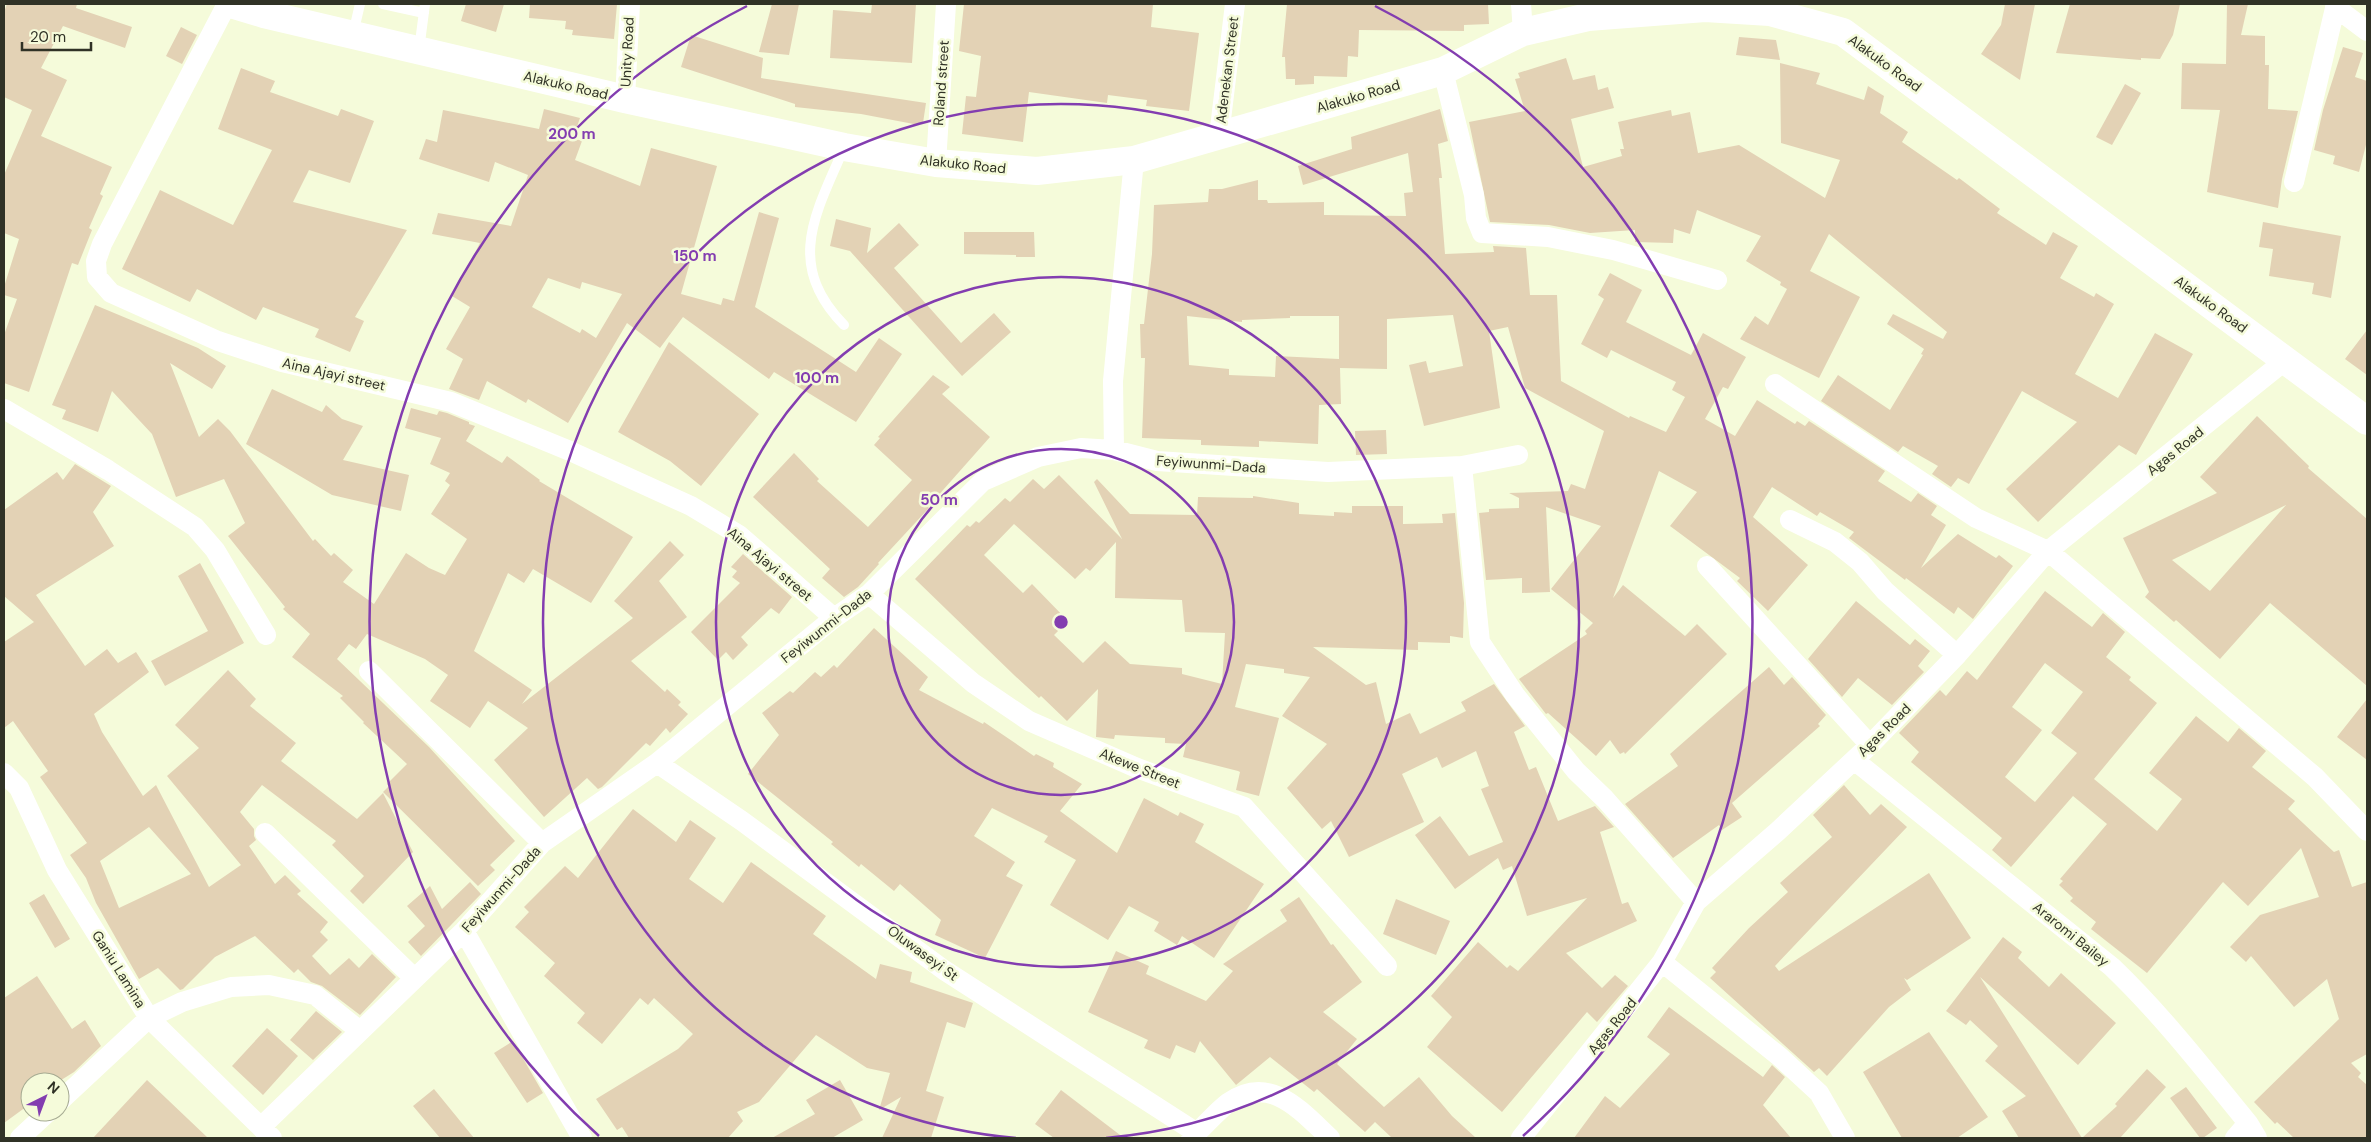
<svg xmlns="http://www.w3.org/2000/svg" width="2371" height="1142" font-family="'DM Sans',sans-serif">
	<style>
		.building { fill: #e3d2b5; fill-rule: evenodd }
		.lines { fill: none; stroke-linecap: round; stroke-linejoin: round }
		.lane { stroke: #fff; stroke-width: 10 }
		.street { stroke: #fff; stroke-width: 20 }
		.secondary { stroke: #fff; stroke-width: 28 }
		.ring { fill: none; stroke: #833db0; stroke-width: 2.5 }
		.labels { text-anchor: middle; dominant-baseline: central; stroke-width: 5; stroke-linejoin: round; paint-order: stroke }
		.street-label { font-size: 14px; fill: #303226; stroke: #f5fbda }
		.centre { fill: #833db0; stroke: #f5fbda; stroke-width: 2.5 }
		.ring-label { font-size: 15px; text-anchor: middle; font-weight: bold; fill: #833db0; stroke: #f5fbda; stroke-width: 5; stroke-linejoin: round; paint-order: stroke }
	</style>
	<rect width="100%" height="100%" fill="#f5fbda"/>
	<path class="building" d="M7 4H77L76 8 132 27 125 48 63 26 41 68 67 80 41 136 112 167 100 194 103 196 89 228 92 230 78 265 72 263 29 392 4 383V335L17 299 4 295V287L19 239 4 233V175L32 110 4 97V12Z
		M466 4H504L496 32 461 21Z
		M530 4H617L614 39 572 35 573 30 565 29 566 21 529 18Z
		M772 4H799L789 55 759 52Z
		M872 4H916L912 63 830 58 833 10 871 13Z
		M964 4H1153L1151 27 1199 33 1189 111 1146 106 1147 100 1108 95 1107 103 1029 92 1023 142 962 134 966 96 976 97 981 56 959 51Z
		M1287 4H1488L1489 24 1464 25V31L1359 30 1358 57 1348 56 1347 77 1314 76V84L1295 85V79H1286L1285 57H1282Z
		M2005 4H2035L2020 80 1981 54 2001 25Z
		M2070 4H2180L2173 35 2160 59 2141 58V60L2056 53Z
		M2227 4H2248L2241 35 2265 36V65H2269L2268 109 2298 111 2282 179 2278 208 2207 192 2220 110 2181 109 2182 63 2226 64Z
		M181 27 197 35 182 64 166 56Z
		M691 35 763 58 761 78 926 103 923 123H919V125L861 114 795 107V104L681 67Z
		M1739 37 1776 40 1780 60 1736 55Z
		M2343 47 2363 53 2355 77 2367 81V141L2359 172 2333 164 2335 156 2314 150 2323 110Z
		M1566 58 1573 80 1595 75 1598 90 1608 87 1614 108 1571 119 1583 167 1622 156 1620 149H1624L1618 122 1671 110 1672 116 1690 112 1698 153 1739 145 1825 198 1840 160 1781 143 1780 63 1820 73 1816 84 1864 100 1868 86 1884 96 1880 113 1908 132 1902 142 1957 180 1959 178 2000 209 1997 213 2046 245 2053 232 2078 246 2060 278 2094 297 2096 293 2114 304 2075 374 2118 398 2155 333 2193 354 2136 455 2119 445 2038 522 2006 489 2077 422 2022 391 1969 484 1958 478 1951 487 1932 474 1938 466 1903 446 1898 452 1821 401 1838 375 1890 410 1923 355 1921 354 1924 349 1887 324 1893 314 1943 339 1947 332 1829 234 1810 271 1860 297 1819 378 1740 339 1755 316 1768 325 1787 289 1780 285 1781 282 1746 261 1761 236 1697 210 1690 234 1674 229 1673 243 1635 242V230L1590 233 1549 225 1490 222 1469 122 1525 111 1515 79 1520 78 1518 73Z
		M241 68 275 81 270 92 338 116 341 109 374 121 350 183 309 170 293 202 407 230 355 317 364 321 350 352 315 337 319 329 263 307 256 320 197 289 190 302 122 269 160 190 233 225 272 150 218 129Z
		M2125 84 2141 93 2112 145 2096 137Z
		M544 109 580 118 573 138 582 141 575 160 640 186 651 148 717 166 681 294 721 305 723 298 734 301 759 212 779 218 755 307 856 372 879 338 902 354 856 422 774 372 769 379 683 317 660 348 627 323 568 423 528 399 526 403 487 381 479 400 449 389 463 359 446 349 470 307 452 296 480 243 432 234 438 213 511 226 528 175 495 162 489 182 419 159 426 139 437 142 443 110 539 129ZM548 278 580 289 582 282 622 294 596 338 582 329 580 333 532 307Z
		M1440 109 1448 141 1438 144 1442 178H1439L1445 254 1494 252 1493 246 1526 248 1530 295H1557L1561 381 1629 418 1630 416 1666 432 1685 397 1672 390 1676 382 1611 350 1607 358 1581 344 1604 299 1598 295 1610 273 1642 290 1626 322 1691 355 1703 333 1746 357 1728 389 1723 387 1705 419 1735 436 1757 400 1795 424 1797 421 1805 426 1809 421 1885 471 1878 481 1911 502 1918 493 1937 506 1931 515 1946 525 1921 568 1958 534 1996 558 1999 555 2013 566 1973 619 1958 607 1954 614 1906 578 1905 580 1849 538 1854 532 1820 512 1817 516 1772 487 1753 517 1808 565 1768 611 1737 581 1740 578 1670 526 1697 492 1659 471 1613 598 1623 585 1685 636 1697 624 1727 654 1625 754 1624 752 1620 754 1610 740 1596 756 1548 713 1546 714 1519 679 1587 634 1585 631 1593 623 1551 589 1601 526 1546 507 1550 592 1522 593V578L1486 580 1479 513 1489 512V509L1519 508V498L1509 493 1568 491 1571 484 1585 489 1604 431 1525 388 1508 327 1489 331 1500 408 1424 426 1409 365 1426 361 1429 373 1463 366 1453 315 1387 319V369L1340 368 1341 404 1319 405 1318 444 1259 441V447L1201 445V440L1142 438 1145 358H1141L1140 324H1144L1152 254 1154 205 1208 202 1209 189H1222L1258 180V200H1267L1268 203 1324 202V215L1406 216 1404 193 1413 192 1408 153 1303 185 1298 166 1352 149 1351 137ZM1187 316 1242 322V320L1290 318V316H1339V359L1276 356 1275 377 1229 375V369L1189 365Z
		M836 219 871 228 867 253 899 223 919 245 894 268 961 343 994 313 1011 332 962 376 850 251 830 246Z
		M2263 222 2341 236 2331 298 2312 294 2314 283 2269 276 2273 249 2259 247Z
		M964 232H1034L1035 257H1016V255L964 254Z
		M95 305 198 348 226 366 212 389 170 363 199 437 218 419 230 431 313 541 315 539 331 556 334 553 353 570 343 582 374 604 406 553 429 568 445 575 467 539 431 514 450 485 445 481 450 473 430 464 441 438 405 428 411 408 437 415 439 411 447 413 469 422V424L475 426 466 441 502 463 507 456 540 480 539 481 633 537 591 603 533 569 524 583 508 573 474 651 532 690 522 704 633 618 614 601 670 541 684 555 659 581 687 617 631 661 665 692 667 689 681 702 678 705 688 714 670 733 666 728 650 746 646 743 602 787 598 789 587 778 544 817 494 760 528 728 488 701 470 728 430 701 448 675 425 659 367 634 356 649 349 644 337 659 429 747 515 841 490 865 495 870 478 886 383 792 389 786 387 784 407 764 363 723 364 722 340 698 343 696 292 657 310 634 283 609 285 607 228 536 245 523 224 479 176 497 152 434 112 391 98 432 62 419 66 410 52 405Z
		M2367 330V375L2345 359Z
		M669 342 759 414 701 486 670 461 618 432Z
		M933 375 950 387 942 394 990 437 928 507 929 508 878 563 879 564 858 587 844 597 822 578 830 569 753 497 794 453 819 479 817 481 868 527 912 480 874 445 880 438 878 437Z
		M272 389 322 412 326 405 342 419 363 426 343 460 409 475 401 511 332 495 246 444Z
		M2257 416 2309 466 2308 468 2367 519V686L2270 603 2220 659 2176 620 2174 622 2145 597 2149 592 2123 538 2217 493 2200 477ZM2286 505 2210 591 2172 560Z
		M1386 430 1387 454 1356 455 1355 431Z
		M75 464 111 486 93 512 114 546 36 595 85 666 107 649 118 663 136 652 149 672 94 714 102 732 143 796 156 785 209 887 241 865 167 776 199 748 175 725 228 670 256 699 250 706 296 743 281 761 357 819 383 793 413 852 363 904 350 891 364 876 332 845 336 841 262 785 240 812 254 829V836L256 840 249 846 275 884 285 875 301 891 297 894 328 922 320 932 328 940 312 956 330 975 349 958 359 968 372 954 396 977 360 1015 322 986 311 982 298 969 294 973 255 936 215 957 183 989 180 990 158 968 139 979 96 903 86 878 70 855 87 843 40 777 48 771 13 721 4 728V642L34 622 4 596V510L57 472 63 480ZM149 827 191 874 119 908 100 861Z
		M1059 475 1122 539 1094 482 1097 479 1130 514 1197 515 1198 497 1253 498V496L1299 503V514L1334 516V512L1352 513V506H1403V524L1443 523 1442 514 1455 513 1464 603 1463 638 1450 636V643L1418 642V650L1313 647 1366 685 1376 682 1386 724 1410 713 1420 734 1466 711 1461 702 1494 684 1525 726 1514 732 1529 770 1536 767 1558 821 1595 806 1614 827 1600 832 1622 904 1628 902 1637 921 1566 953 1602 988 1615 975 1628 986 1597 1022 1587 1012 1502 1112 1427 1047 1452 1017 1431 996 1478 942 1507 968 1510 965 1518 971 1587 898 1527 916 1512 866 1503 870 1498 858 1455 889 1415 835 1440 816 1469 856 1503 842 1481 789 1489 786 1476 751 1442 768 1437 757 1402 774 1424 822 1349 857 1331 821 1322 829 1287 788 1327 744 1282 716 1310 677 1284 673V669L1246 664 1235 707 1279 718 1259 796 1236 790 1240 772 1238 771 1183 757 1186 744 1165 743V738L1115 735 1114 739 1096 737 1098 689 1067 721 1041 696 1039 698 1014 675 915 579 967 525 970 527 976 521 979 523 1005 498 1010 502 1033 479 1044 489ZM1014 524 1075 579 1086 568 1090 571 1116 542 1115 598 1182 600 1185 632 1225 633 1222 684 1182 674V668L1130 664 1105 641 1083 663 1054 635 1068 621 1032 584 1023 593 984 555Z
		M743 554 792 597 779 614 771 608 741 637 748 645 733 660 726 652 718 660 691 632 740 583 732 577 737 571 731 567Z
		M200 563 244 643 165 686 151 661 208 631 178 576Z
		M2045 591 2092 627 2103 613 2125 632 2106 657 2131 677 2129 680 2157 703 2094 779 2157 831 2182 799 2149 773 2196 716 2228 742 2239 728 2266 751 2252 767 2295 801 2288 809 2334 852 2339 850 2352 887 2367 882V1054L2351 1063 2361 1073 2358 1077 2367 1085V1138H2294L2277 1122 2275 1124 2254 1102 2339 1019 2327 979 2294 1007 2251 956 2246 962 2230 947 2260 915 2319 897 2301 848 2248 906 2223 882 2147 973 2091 929 2096 922 2070 901 2073 898 2059 885 2063 881 2060 879 2107 824 2073 796 2011 867 1992 850 2002 838 1911 762 1919 752 1899 733 1940 690 1946 696 1967 671 1977 680ZM2045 663 2083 692 2051 733 2077 753 2035 802 2005 777 2042 730 2012 707Z
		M1856 601 1910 645 1915 639 1930 651 1918 666 1924 672 1892 705 1858 678 1842 697 1808 659Z
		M874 628 928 677 919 690 983 724 984 722 1034 756 1036 754 1054 763 1053 767 1082 784 1060 811 1117 853 1144 798 1178 816 1180 812 1204 824 1195 842 1264 884 1214 958 1182 936 1177 945 1154 931 1159 922 1129 906 1108 940 1050 905 1076 860 1044 842 1048 836 992 808 974 836 1015 862 1006 876 1023 885 985 958 935 935 941 920 900 884 894 891 861 864 859 867 831 844 833 842 748 774 779 735 762 713 790 691 793 693 815 672 821 677 834 665 837 668Z
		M1769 667 1784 685 1792 677 1826 715 1818 724 1820 726 1732 803 1742 817 1722 830 1719 825 1673 858 1625 804 1678 766 1670 754Z
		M2367 699V760L2337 737Z
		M1844 785 1870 815 1881 804 1907 827 1775 966 1779 971 1929 873 1971 938 1907 980 1904 978 1911 990 1889 1007 1827 1076 1819 1068 1814 1072 1710 978 1716 972 1712 968 1749 928 1788 892 1780 883 1832 837 1813 815Z
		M633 809 676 842 690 820 716 838 689 879 723 903 751 862 826 916 813 934 876 979 880 964 912 972 910 982 973 1003 965 1028 947 1022 926 1091 944 1097 931 1138H882L901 1097 879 1110 890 1073 867 1068 816 1035 759 1102 737 1112 743 1121 728 1138H629L622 1127 617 1130 596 1099 678 1049 693 1034 654 998 648 1005 640 998 602 1044 577 1023 585 1013 544 976 555 963 515 927 529 912 524 907 565 866 578 878Z
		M470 882 481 894 421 956 408 942 425 926 407 906 430 886 442 909Z
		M44 894 70 939 55 948 29 903Z
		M1299 897 1331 945 1333 944 1362 982 1323 1012 1357 1039 1337 1064 1384 1107 1419 1077 1452 1116 1476 1138H1392L1375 1122 1365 1132 1317 1089 1314 1092 1270 1057 1236 1085 1200 1041 1195 1053 1176 1045 1170 1059 1144 1048 1148 1040 1088 1012 1116 951 1149 966 1146 974 1206 1001 1233 971 1223 964 1287 921 1280 910Z
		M1396 899 1450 921 1436 955 1383 934Z
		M2003 937 2022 952 2018 958 2049 987 2061 973 2116 1023 2078 1065 1980 977 2082 1138 2117 1106 2115 1104 2147 1069 2166 1087 2120 1138H2019L2002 1111 2026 1096 1985 1061 1998 1046 1970 1020 1966 1025 1946 1011Z
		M37 976 72 1029 85 1020 101 1046 74 1072 58 1082H30V1104L4 1123V998Z
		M1669 1007 1763 1077 1772 1065 1785 1077 1763 1105 1791 1138H1574L1605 1096 1620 1108 1670 1054 1647 1037Z
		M316 1011 342 1032 313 1060 290 1040Z
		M267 1028 298 1056 263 1095 232 1066Z
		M1929 1032 1988 1117 1957 1138H1902L1863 1072Z
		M513 1041 543 1093 527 1103 494 1053Z
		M147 1080 208 1138H93Z
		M840 1080 863 1120 832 1138H772L815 1114 806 1100Z
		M2186 1087 2217 1128 2203 1138H2200L2170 1098Z
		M434 1089 474 1138H440L413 1106Z
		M1061 1090 1124 1138H1054L1035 1124Z"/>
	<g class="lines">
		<path class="lane" d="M383 4 424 13
			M353 34 360 4
			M419 50 425 4
			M844 148C815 214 785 265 844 325"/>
		<path class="street" d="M227 4 102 244 96 261 97 277 111 293 218 341 282 362 451 402 570 451 691 506 739 535 834 618
			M1521 4 1523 32
			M2335 7 2367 31
			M1443 71 1474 195 1476 218 1482 233 1548 237 1613 250 1717 280
			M625 99 630 4
			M1219 136 1235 4
			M936 163 946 4
			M2294 182 2336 4
			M1775 384 1976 518 2048 551 2315 777 2367 831
			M4 409 108 470 195 527 215 550 266 635
			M1114 450 1113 381 1134 160
			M1462 466 1480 642 1515 695 1576 771 1605 799 1696 902
			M1790 520 1835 542 1860 562 1885 591 1957 655
			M1707 566 1870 745
			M869 594 973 683 1029 721 1137 768 1244 807 1387 966
			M369 671 542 843
			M1854 760 2112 967C2162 1015 2204 1069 2248 1123L2257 1138
			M657 763 742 821 944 970 1197 1133
			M4 773 19 788 57 870 149 1018 272 1138
			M265 833 414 978
			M464 931 582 1138
			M1662 962 1780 1057 1819 1093 1845 1138
			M60 1101 149 1018 182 1002 231 987 269 985 315 995 360 1031
			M261 1127 464 931 542 843 657 763 834 618 869 594 983 481 1038 457 1081 448 1114 450 1157 461 1328 472 1462 466 1518 455
			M20 1138 48 1112
			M1191 1138C1204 1127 1215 1113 1228 1103 1270 1073 1301 1111 1330 1138
			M1521 1138 1662 962 1696 902 1778 831 1870 745 1957 655 2048 551 2287 359
			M2235 1138 2248 1123"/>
		<path class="secondary" d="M231 4 264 14 625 99 844 147 936 163 1037 171 1134 160 1443 71 1523 32 1588 17 1705 8 1770 12 1843 32 2367 421"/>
	</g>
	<g class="ring">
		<circle cx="1061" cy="622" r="173"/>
		<circle cx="1061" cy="622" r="345"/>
		<path d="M1016 1138A518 518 0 1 1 1106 1138"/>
		<path d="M599 1136A691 691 0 0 1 747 6M1375 6A691 691 0 0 1 1523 1136"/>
	</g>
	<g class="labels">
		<g class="street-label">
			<text transform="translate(627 52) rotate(-87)">Unity Road</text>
			<text transform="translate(1885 63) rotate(36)">Alakuko Road</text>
			<text transform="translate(1227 70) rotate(-83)">Adenekan Street</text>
			<text transform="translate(941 83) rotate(-86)">Roland street</text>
			<text transform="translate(566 85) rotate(13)">Alakuko Road</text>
			<text transform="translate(1358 96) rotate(-16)">Alakuko Road</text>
			<text transform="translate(963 164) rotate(6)">Alakuko Road</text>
			<text transform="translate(2211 304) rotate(36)">Alakuko Road</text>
			<text transform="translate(334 374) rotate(13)">Aina Ajayi street</text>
			<text transform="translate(2175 451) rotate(-39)">Agas Road</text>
			<text transform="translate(1211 464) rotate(4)">Feyiwunmi-Dada</text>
			<text transform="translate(770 564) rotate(40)">Aina Ajayi street</text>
			<text transform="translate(826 626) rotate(-38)">Feyiwunmi-Dada</text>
			<text transform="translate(1884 730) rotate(-45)">Agas Road</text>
			<text transform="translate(1140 768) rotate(22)">Akewe Street</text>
			<text transform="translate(501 889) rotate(-48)">Feyiwunmi-Dada</text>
			<text transform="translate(2071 934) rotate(39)">Araromi Bailey</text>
			<text transform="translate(923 953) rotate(36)">Oluwaseyi St</text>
			<text transform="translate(119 969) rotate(58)">Ganiu Lamina</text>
			<text transform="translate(1612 1026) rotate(-51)">Agas Road</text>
		</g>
	</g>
	<circle cx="1061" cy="622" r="8" class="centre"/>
	<g class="ring-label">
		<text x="572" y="139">200 m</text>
		<text x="695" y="261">150 m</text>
		<text x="817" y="383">100 m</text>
		<text x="939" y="505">50 m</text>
	</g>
	<rect width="2371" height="1142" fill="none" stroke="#303226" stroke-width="10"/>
	<g transform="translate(45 1097) rotate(42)"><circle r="24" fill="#f5fbda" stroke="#a6ab92"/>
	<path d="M0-4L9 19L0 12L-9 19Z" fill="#833db0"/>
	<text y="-8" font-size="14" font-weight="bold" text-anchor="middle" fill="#303226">N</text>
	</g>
	<path d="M22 42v8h69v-8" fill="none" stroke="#303226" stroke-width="2.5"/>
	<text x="30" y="42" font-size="15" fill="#303226" stroke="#f5fbda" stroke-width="4" paint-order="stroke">20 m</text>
</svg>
